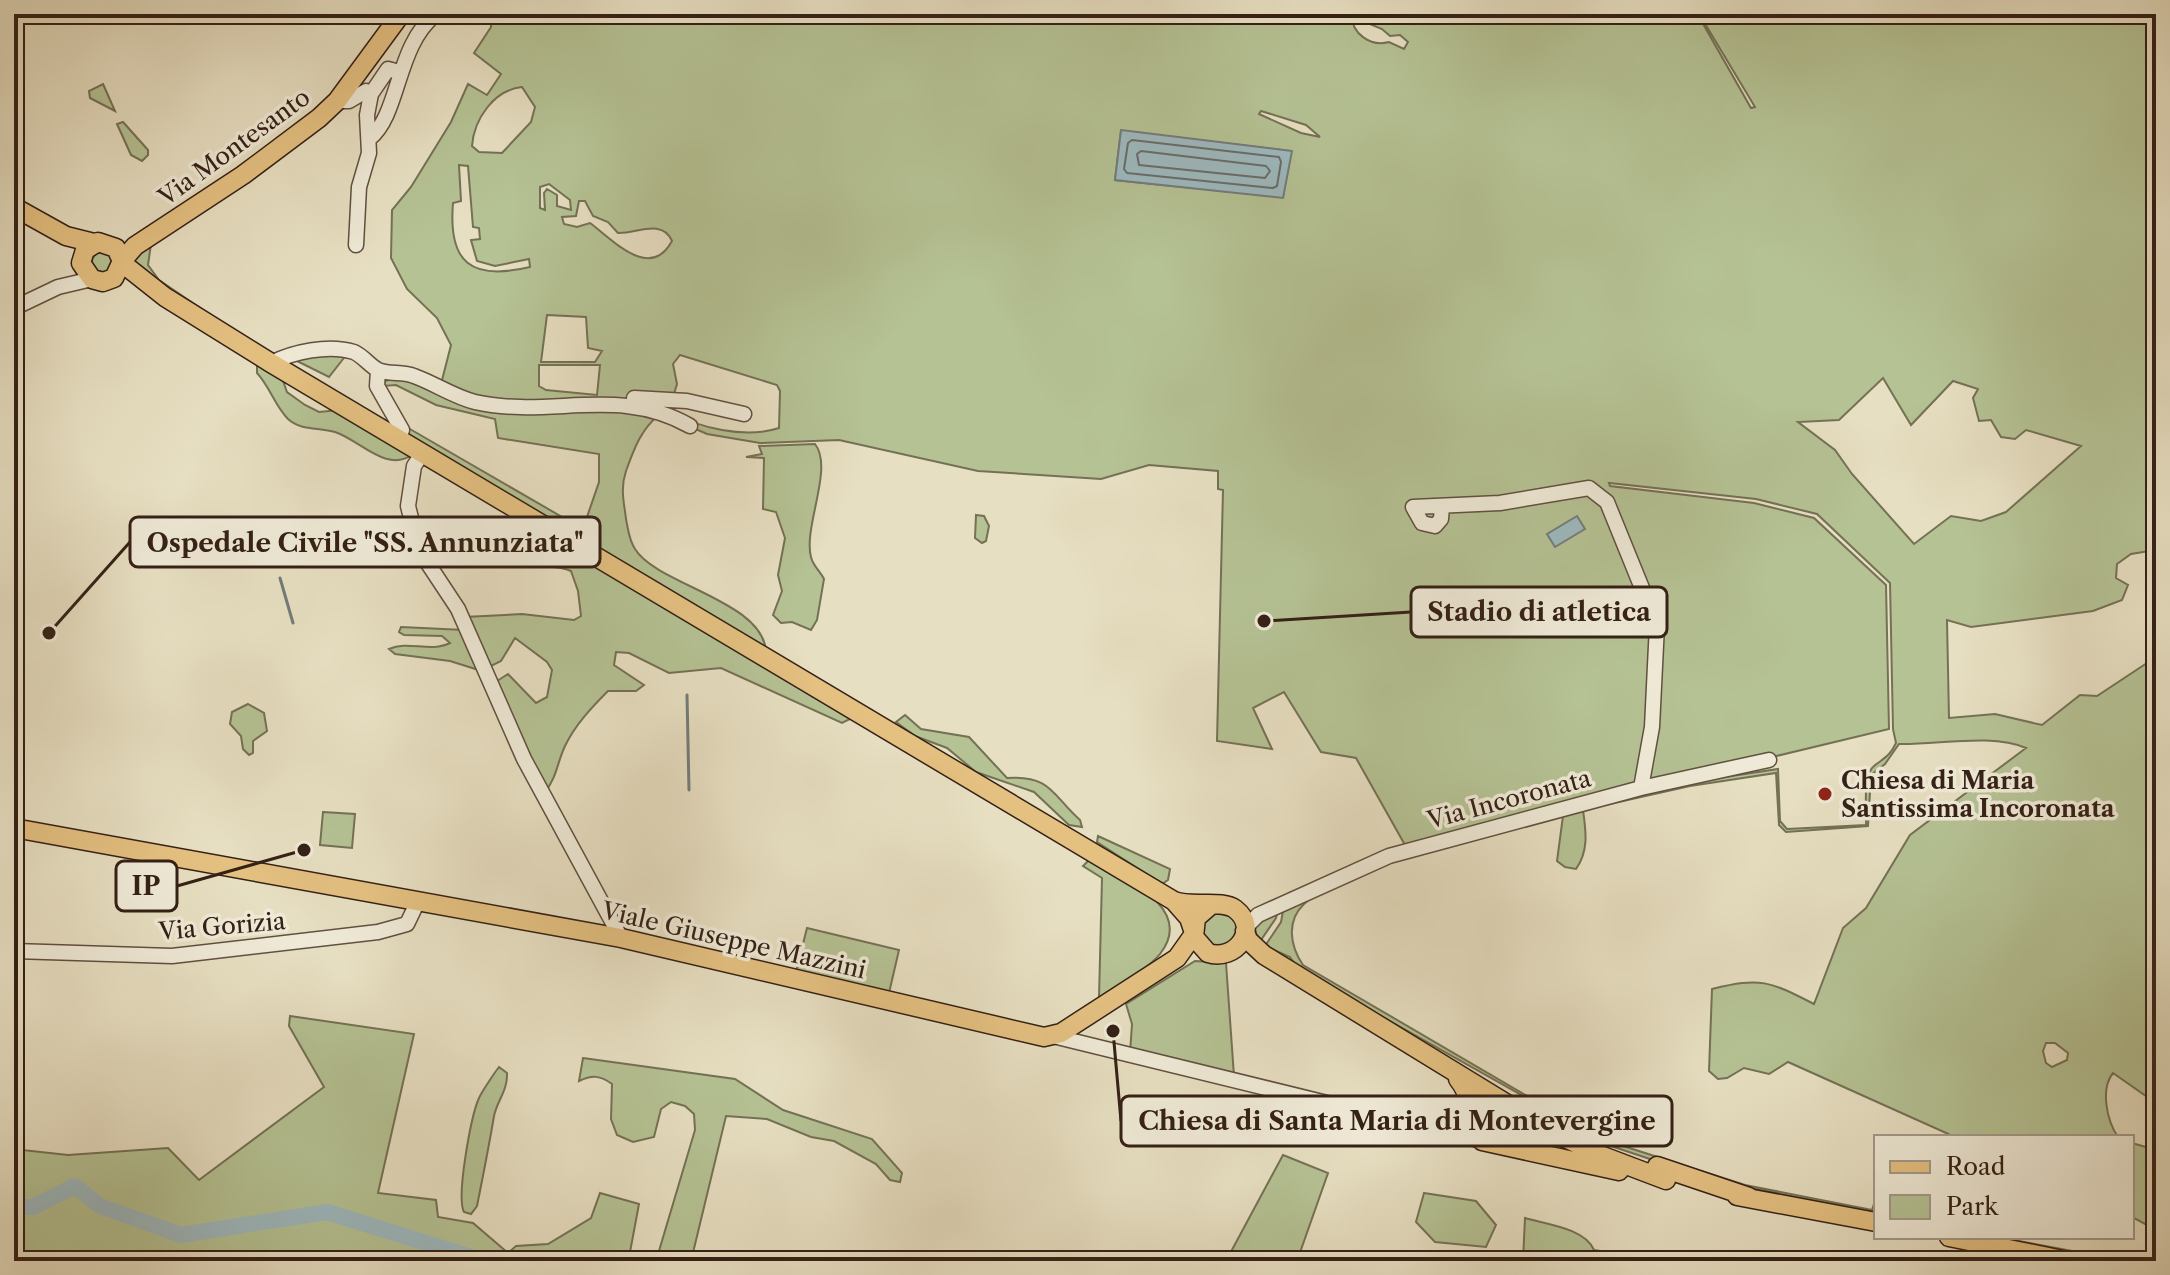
<svg xmlns="http://www.w3.org/2000/svg" width="2170" height="1275" font-family="'Libre Caslon Text',serif">
	<style>
		.green { fill: #b5c294; stroke: #747155; stroke-width: 2; fill-rule: evenodd }
		.water { fill: #9db9bf; stroke: #737c7b; stroke-width: 2 }
		.lines { fill: none; stroke-linecap: round; stroke-linejoin: round }
		.shore { stroke: #686c6a; stroke-width: 2 }
		.stream { stroke: #737c7b; stroke-width: 3 }
		.river { stroke: #9db9bf; stroke-width: 16 }
		.minor-casing { stroke: #615041; stroke-width: 17 }
		.major-casing { stroke: #342016; stroke-width: 21 }
		.minor { stroke: #efead7; stroke-width: 14 }
		.major { stroke: #e4c081; stroke-width: 18 }
		.poi-dot { fill: #8f2418; stroke: #efead7; stroke-width: 3 }
		.labels { text-anchor: middle; dominant-baseline: central; stroke-width: 7; stroke-linejoin: round; paint-order: stroke }
		.street-label { font-size: 24px; fill: #342016; stroke: #efead7 }
		.poi-label { font-size: 24px; font-weight: bold; fill: #342016; stroke: #efead7; text-anchor: start }
		.leader { fill: none; stroke: #342016; stroke-width: 3 }
		.callout-dot { fill: #342016; stroke: #efead7; stroke-width: 3 }
		.callout { fill: #efead7; stroke: #342016; stroke-width: 3 }
		.callout-label { font-size: 26px; text-anchor: middle; font-weight: bold; fill: #342016 }
	</style>
	<rect width="100%" height="100%" fill="#e7dfc2"/>
	<filter id="stains"><feTurbulence type="fractalNoise" baseFrequency=".0025" numOctaves="4"/><feColorMatrix values="0 0 0 0 .2 0 0 0 0 .09 0 0 0 0 .02 0 0 0 .5 -.17"/></filter>
	<radialGradient id="worn" r=".72"><stop offset=".6" stop-color="#630" stop-opacity="0"/><stop offset="1" stop-color="#630" stop-opacity=".3"/></radialGradient>
	<path class="green" d="M491 14H1352C1351 34 1371 47 1389 42L1404 49 1408 42 1400 35 1390 36 1382 29 1358 19 1371 14H2156V550L2131 554 2117 564 2116 578 2128 585 2122 600 2093 611 1971 627 1947 620 1949 718 1995 714 2042 725 2080 695 2097 696 2156 657V1103L2113 1073C2100 1089 2107 1121 2118 1137H1955L1788 1062 1769 1074 1744 1068 1727 1078 1718 1079 1709 1071 1712 989C1761 977 1769 981 1814 1004L1843 928 1866 908 1910 835 2026 748C1992 733 1938 745 1899 744L1885 764 1871 775 1868 826 1786 832 1779 825 1776 773 1690 786 1583 810C1586 831 1589 851 1576 869L1565 867 1557 861 1563 816C1501 833 1346 864 1304 904 1286 921 1290 946 1303 965L1570 1121 1617 1144 1745 1185 1872 1210 1876 1198V1213L1719 1182 1614 1147 1299 970 1290 957 1265 946 1281 922 1283 911 1376 865 1653 788 1778 769 1780 821 1787 829 1866 825C1867 812 1862 775 1874 766 1884 758 1890 756 1896 743L1893 729 1890 583 1817 514 1756 499 1609 483 1610 486 1754 503 1814 518 1886 585 1889 729 1405 845 1356 758 1321 752 1284 692 1253 708 1272 749 1217 741 1223 490 1218 489V471L1149 465 1101 479 978 471 839 440 760 443 707 434 643 406 619 403 589 406 618 405 660 414C641 429 634 449 626 471 620 489 624 502 626 519 628 529 629 540 635 549 657 585 764 601 766 652L409 439 403 425 569 521 592 526 587 517 599 482V454L498 438 495 419 436 405 396 385 383 386 385 381 405 375 474 404 522 409 576 408 475 402 440 388 451 345 437 318 407 289 391 258 392 210 411 187 451 122 468 84 487 95 501 74 474 53 491 27ZM1702 22H1704L1755 107 1751 108ZM522 87 535 107 531 122 502 153 479 152 472 146C474 119 494 90 522 87ZM1261 111 1306 125 1320 137 1301 133 1259 114ZM1121 131 1291 151 1283 197 1115 180ZM459 165 468 166 473 227 479 228 480 239 471 240 477 261 495 266 529 259 530 267C471 281 448 263 453 203L461 201ZM549 184 570 200 571 210 557 206V195L547 189 544 193 545 210 540 208V187ZM579 201H585L593 216 608 222 618 233C636 234 662 218 672 241 650 282 612 239 590 223L577 227 564 224 562 217 576 216ZM547 315 586 317 588 348 602 351 595 362H541ZM680 355 777 385 780 391 779 428C745 439 698 428 669 411L677 384 673 364ZM539 365H600L597 395 546 390 539 386ZM1883 378 1911 425 1953 381 1978 389 1973 398 1979 421 1991 420 2001 437 2015 439 2026 430 2081 446 2006 512 1981 521 1951 516 1914 544 1852 474 1835 450 1798 422 1839 420ZM2046 1043H2055L2068 1053 2067 1060 2052 1067 2046 1063 2043 1051Z
		M103 84 115 111 90 98 89 91Z
		M123 122 148 150V155L142 161 131 155 117 124Z
		M151 244 148 265 159 280 249 341 133 269 131 257Z
		M92 262a10 10 0 1 1 20 0a10 10 0 1 1-20 0Z
		M347 354 329 377 295 360 299 357Z
		M257 360 281 375 287 392 305 405 319 412 339 410 413 454C387 474 360 440 335 432 319 427 301 431 288 419 275 406 270 387 257 373Z
		M815 444C834 468 803 527 811 557 813 566 820 571 824 579L817 620 811 630 792 622 781 623 773 615 782 591 778 575 785 538 776 512 763 509 764 458 746 457 762 454 759 446Z
		M976 515 984 516 989 526 986 541 982 543 975 538Z
		M543 531 854 717 842 723 721 668 669 673 629 653 616 652 614 665 644 685 636 691H608C592 707 575 725 565 746 557 763 557 777 545 792L494 683 508 674 536 703 547 697 552 670 547 662 515 638 501 661 487 668 465 617 522 614 574 620 581 616 578 591 571 571C552 563 524 569 508 557L509 548 520 542 538 550 536 538Z
		M401 627 464 630 485 672 450 661 395 654 389 649C408 640 430 653 450 643L442 636 404 635 399 632Z
		M248 704 264 713 267 731 253 741V753L249 755 243 749 241 736 230 724 232 712Z
		M905 715 921 729 969 737 1007 778C1051 775 1052 795 1080 820L1082 827 1069 825 1034 792 976 772 947 748 915 736 896 722Z
		M323 812 355 814 352 848 320 845Z
		M1098 836 1170 869 1168 880 1162 884 1097 842Z
		M1090 859C1120 876 1197 907 1160 954 1146 971 1117 985 1099 998L1102 878 1083 866Z
		M1227 911 1240 925 1228 948 1203 943 1200 923 1208 913Z
		M1277 913 1276 918 1259 943 1254 926Z
		M807 928 899 950 889 993 796 972Z
		M1195 961 1226 963 1234 1076 1130 1053 1132 1024 1126 1004Z
		M290 1016 414 1034 378 1193 436 1200 438 1217 473 1223 508 1253 516 1246 548 1244 591 1218 600 1193 639 1204 630 1252 636 1261H49L28 1254 14 1258V1149L68 1155 168 1148 199 1180 324 1087 289 1026Z
		M583 1058 735 1079 783 1110 872 1139 902 1173 900 1182 890 1180 876 1164 834 1141 811 1137 767 1119 726 1116 691 1261H656L695 1130 694 1114 685 1106 671 1102 661 1109 654 1137 633 1142 617 1135 611 1119 612 1084C600 1075 592 1075 579 1081Z
		M499 1067 507 1073C508 1090 497 1101 494 1116 489 1146 483 1176 477 1206L471 1214 464 1212C456 1197 471 1116 479 1098 481 1093 495 1072 499 1067Z
		M1476 1094 1598 1158 1516 1143 1514 1119 1464 1127Z
		M2132 1143 2156 1150V1230L2132 1217Z
		M1283 1155 1328 1173 1297 1261H1226Z
		M1424 1193 1476 1201 1496 1225 1486 1247 1435 1242 1416 1222Z
		M1525 1218C1545 1224 1585 1228 1594 1250L1660 1261H1523Z
		M1997 1237 2126 1261H2115Z"/>
	<path class="water" d="M1121 130 1292 151 1283 198 1115 180Z
		M1577 516 1585 529 1555 547 1547 534Z"/>
	<g class="lines">
		<path class="shore" d="M1132 140 1279 157 1281 162 1277 186 1273 188 1127 173 1124 169 1128 143Z
			M1141 151 1266 166 1270 171 1265 178 1139 165 1137 154Z"/>
		<path class="stream" d="M280 578 293 623
			M687 695 689 790"/>
		<path class="river" d="M14 1207H33L75 1186 100 1206 181 1235 327 1212 484 1261"/>
		<g class="minor-casing">
			<path id="minor" d="M371 94 388 69 399 72
				M337 101H349L366 91 371 94 367 115 369 153 359 187 356 245
				M370 138C400 114 396 45 436 14
				M14 308 58 287 92 279
				M271 363C293 352 328 344 354 352 363 356 370 366 378 370 390 375 402 371 414 376 434 383 454 397 475 402 551 419 618 385 690 426
				M378 370 377 386 402 430 399 440
				M634 398 687 401 744 414
				M422 454 414 466 408 506 419 550 458 609 524 759 621 938
				M1442 506 1441 519 1435 526 1422 523 1413 507 1500 503 1589 488 1607 502 1657 625 1652 727 1641 788
				M1245 928 1258 915 1389 856 1641 788 1769 760
				M14 951 172 956 378 932 407 924 418 901
				M1053 1036 1482 1141H1505L1514 1130 1510 1121 1500 1116 1466 1129H1441"/>
		</g>
		<g class="major-casing">
			<path id="major" d="M14 207 66 236 94 243
				M122 261 116 248 98 242 85 250 81 263 92 279 103 282 114 278 122 261 135 246 243 175 319 118 337 101 401 14
				M122 263 165 297 271 363 1174 901 1189 918 1193 930
				M14 828 621 938 1044 1037 1061 1033 1177 958 1194 934
				M1174 901C1192 908 1222 899 1235 909 1261 929 1235 962 1208 953L1194 937 1196 918 1211 905
				M1245 931 1248 940 1264 955 1551 1131 1600 1155 1666 1180
				M1443 1129C1469 1119 1475 1100 1458 1079
				M1482 1141 1619 1171
				M1657 1166 1749 1197
				M1737 1196 1876 1222
				M1949 1237 2068 1261"/>
		</g>
		<use href="#minor" class="minor"/>
		<use href="#major" class="major"/>
	</g>
	<circle class="poi-dot" cx="1825" cy="794" r="8"/>
	<g class="labels">
		<g class="street-label">
			<text transform="translate(234 147) rotate(-36)">Via Montesanto</text>
			<text transform="translate(1509 799) rotate(-15)">Via Incoronata</text>
			<text transform="translate(222 926) rotate(-5)">Via Gorizia</text>
			<text transform="translate(734 940) rotate(13)">Viale Giuseppe Mazzini</text>
		</g>
		<g class="poi-label">
			<text x="1841" y="780">Chiesa di Maria<tspan x="1841" dy="28">Santissima Incoronata</tspan></text>
		</g>
	</g>
	<path class="leader" d="M49 633L130 542M1264 621L1411 612M304 850L177 886M1113 1031L1121 1121"/>
	<g class="callout-dot">
		<circle cx="49" cy="633" r="8"/>
		<circle cx="1264" cy="621" r="8"/>
		<circle cx="304" cy="850" r="8"/>
		<circle cx="1113" cy="1031" r="8"/>
	</g>
	<g class="callout">
		<rect x="130" y="517" width="470" height="50" rx="8"/>
		<rect x="1411" y="587" width="256" height="50" rx="8"/>
		<rect x="116" y="861" width="61" height="50" rx="8"/>
		<rect x="1121" y="1096" width="551" height="50" rx="8"/>
	</g>
	<g class="callout-label">
		<text x="365" y="552">Ospedale Civile "SS. Annunziata"</text>
		<text x="1539" y="621">Stadio di atletica</text>
		<text x="146" y="895">IP</text>
		<text x="1397" y="1130">Chiesa di Santa Maria di Montevergine</text>
	</g>
	<rect width="2170" height="1275" fill="none" stroke="#e7dfc2" stroke-width="48"/>
	<rect x="16" y="16" width="2138" height="1243" fill="none" stroke="#342016" stroke-width="4"/>
	<rect x="24" y="24" width="2122" height="1227" fill="none" stroke="#342016" stroke-width="2"/>
	<rect x="1874" y="1135" width="260" height="104" fill="#efead7" stroke="#a4998a" stroke-width="2"/>
	<rect x="1890" y="1161" width="40" height="12" fill="#e4c081" stroke="#a4998a" stroke-width="2"/>
	<text x="1946" y="1175" font-size="24" fill="#342016">Road</text>
	<rect x="1890" y="1195" width="40" height="24" fill="#b5c294" stroke="#a4998a" stroke-width="2"/>
	<text x="1946" y="1215" font-size="24" fill="#342016">Park</text>
	<rect width="100%" height="100%" filter="url(#stains)"/>
	<rect width="100%" height="100%" fill="url(#worn)"/>
</svg>
